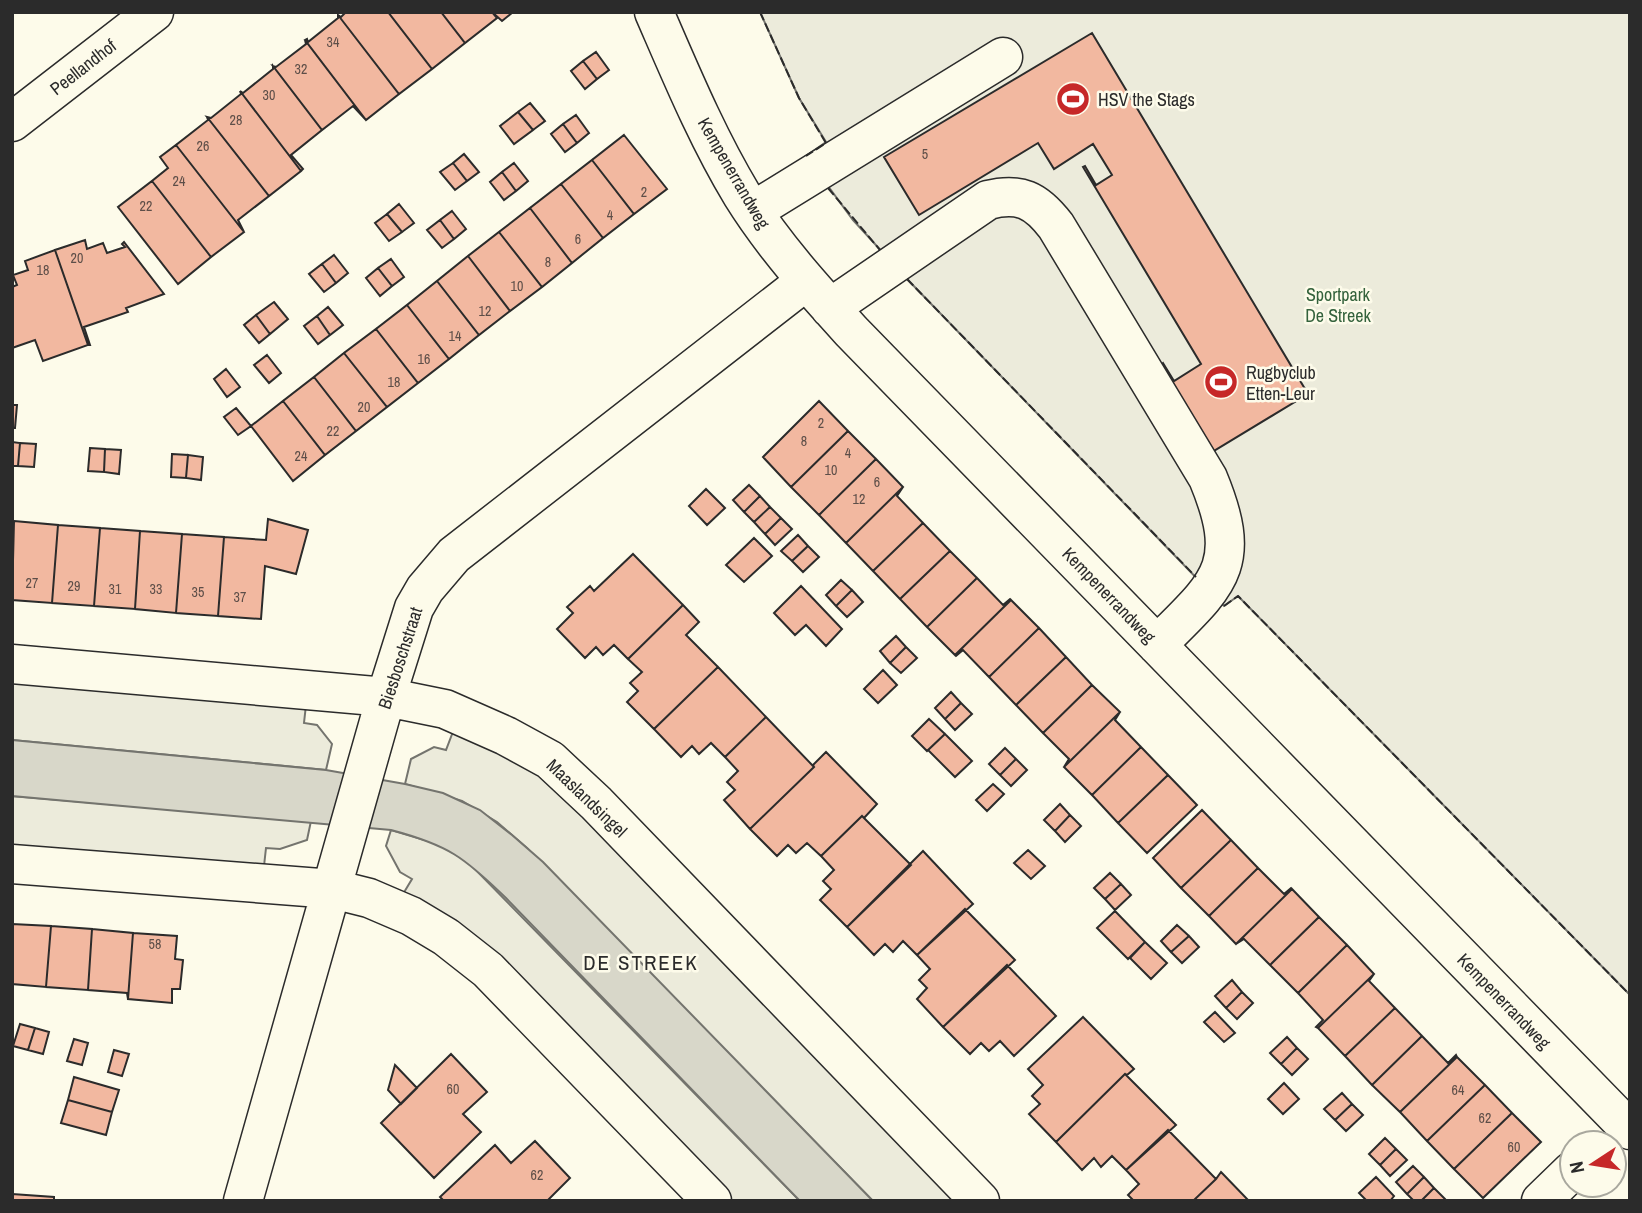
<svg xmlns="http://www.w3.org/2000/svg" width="1642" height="1213" font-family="'Archivo Narrow',sans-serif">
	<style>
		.green { fill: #ecebdb; stroke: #74746e; stroke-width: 2 }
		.water { fill: #d8d7c9; stroke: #74746e; stroke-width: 2 }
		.building { fill: #f2b8a0; stroke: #2b2b2b; stroke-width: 2 }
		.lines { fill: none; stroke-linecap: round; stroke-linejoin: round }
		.minor-casing { stroke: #2b2b2b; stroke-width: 41 }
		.minor { stroke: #fdfbea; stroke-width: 38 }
		.fence { stroke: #2b2b2b; stroke-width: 2; stroke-dasharray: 9 3.5; stroke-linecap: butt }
		.labels { text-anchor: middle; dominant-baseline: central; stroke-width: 5; stroke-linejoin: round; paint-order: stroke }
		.number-label { font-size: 14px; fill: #5d4e48 }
		.street-label { font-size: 18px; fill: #2b2b2b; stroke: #fdfbea }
		.poi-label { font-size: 18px; fill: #2b2b2b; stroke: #fdfbea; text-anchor: start }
		.park-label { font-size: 18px; fill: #34623c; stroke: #fdfbea }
		.quarter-label { font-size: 21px; letter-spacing: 2px; fill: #2b2b2b; stroke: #fdfbea }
	</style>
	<rect width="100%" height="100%" fill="#fdfbea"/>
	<path class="green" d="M760 12H1630V995L1238 596 1224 606 1210 592 907 279 853 220 806 156 826 142 799 98Z
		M12 682 306 705 304 723 317 725 332 744 326 770 12 740Z
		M454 729 535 767 961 1201H873L527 848 497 822 462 801 405 784 411 759 434 747 446 750Z
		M12 796 311 821 307 840 280 849 266 848 264 866 12 848Z
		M391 830 438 844 468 862 800 1201H730L403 894 412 879 400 872 386 846Z"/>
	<path class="water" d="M12 740 326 770 405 784 443 793 480 810 512 835 543 862 873 1201H800L506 898C464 857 448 845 391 830L12 796Z"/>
	<path class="building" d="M346 12H388L432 69 399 94 338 15 341 17Z
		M388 12H441L465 43 432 69Z
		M441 12H492L497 18 465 43Z
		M492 12H513L502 21Z
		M338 15 399 94 366 120 305 40 307 39 308 42 338 18Z
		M1092 33 1308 394 1212 452 1161 365 1163 363 1174 381 1201 364 1083 167 1085 166 1096 185 1112 175 1093 144 1054 169 1038 143 919 215 884 157Z
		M305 40 366 120 353 106 322 130 273 66 276 67 306 44Z
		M596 52 609 70 597 79 583 61Z
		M583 61 597 79 585 89 571 71Z
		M273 66 322 130 291 155 303 169 301 171 240 91 243 93 273 69Z
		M240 91 301 171 269 196 207 117 211 118 241 94Z
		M530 103 545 121 533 130 518 112Z
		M518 112 533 130 514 144 500 126Z
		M576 115 589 133 577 143 563 124Z
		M207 117 269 196 238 220 244 232 176 145 208 120Z
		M563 124 577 143 565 152 551 134Z
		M624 135 667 189 634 214 592 160Z
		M176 145 244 232 211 257 152 181 168 168 160 157Z
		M464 154 479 172 467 181 453 163Z
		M592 160 634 214 603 238 561 184Z
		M453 163 467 181 455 190 440 172Z
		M514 163 528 181 516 191 502 172Z
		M502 172 516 191 504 200 490 182Z
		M152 181 211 257 178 284 118 207Z
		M561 184 603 238 572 263 530 208Z
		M399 204 414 223 402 232 387 214Z
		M530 208 572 263 542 287 499 232Z
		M452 211 466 229 454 239 440 220Z
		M387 214 402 232 389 241 375 223Z
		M440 220 454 239 442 248 427 230Z
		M499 232 542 287 510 311 468 256Z
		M85 240 87 249 103 243 107 253 125 247 122 244 124 242 164 294 126 308 128 312 84 327 90 345H88L55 250Z
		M55 250 88 345 43 361 35 340 12 348V287L17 285 13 275 28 270 25 261Z
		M334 255 348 273 336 283 322 264Z
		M468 256 510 311 479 335 437 281Z
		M391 259 404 277 392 286 378 268Z
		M322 264 336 283 324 292 309 274Z
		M378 268 392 286 380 296 366 278Z
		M437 281 479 335 449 359 407 305Z
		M274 302 288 319 270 334 256 315Z
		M407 305 449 359 418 383 376 329Z
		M328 307 343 325 330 335 317 316Z
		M256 315 270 334 259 343 244 325Z
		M317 316 330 335 318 344 304 326Z
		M376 329 418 383 387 407 344 353Z
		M344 353 387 407 356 431 314 377Z
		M267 355 281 373 269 383 254 365Z
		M226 369 240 387 227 397 214 379Z
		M314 377 356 431 325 455 283 401Z
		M283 401 325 455 293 481 251 426Z
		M819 401 848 431 791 487 763 457Z
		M12 405H17L15 428H12Z
		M236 408 251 426 238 435 224 417Z
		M848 431 876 459 819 515 791 487Z
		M12 442 20 443 18 466H12Z
		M20 443 36 444 34 467 18 466Z
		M90 448 105 449 104 472 88 471Z
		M105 449 121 450 119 474 104 472Z
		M172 454 188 455 186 478 171 477Z
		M188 455 203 457 201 480 186 478Z
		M876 459 903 487 846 543 819 515Z
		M749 485 760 496 744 512 733 500Z
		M903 487 897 496 923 523 873 571 846 543Z
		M706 489 725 508 707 525 689 506Z
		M760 496 770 507 754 522 744 512Z
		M770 507 781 518 765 534 754 522Z
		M781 518 792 529 775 545 765 534Z
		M268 519 308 530 296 574 265 566 261 619 218 616 224 537 266 540Z
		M14 521 58 525 52 603 12 600Z
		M923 523 950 551 900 599 873 571Z
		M58 525 100 528 94 606 52 603Z
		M100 528 140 531 135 609 94 606Z
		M140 531 182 534 176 613 135 609Z
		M182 534 224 537 218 616 176 613Z
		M798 535 808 546 792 561 781 551Z
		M754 538 772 556 744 582 726 565Z
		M808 546 819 557 803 572 792 561Z
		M950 551 977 578 927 627 900 599Z
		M633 554 683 605 628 659 614 645 603 655 596 647 585 658 557 629 573 613 567 607 590 586 594 591Z
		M977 578 1003 605 1010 599 1011 600 955 655 927 627Z
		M841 580 852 590 836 606 826 595Z
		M801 586 842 629 826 646 806 625 795 635 774 613Z
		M852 590 863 602 847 617 836 606Z
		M1011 600 1039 628 989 677 963 650 956 656 955 655Z
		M683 605 699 622 686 635 718 667 654 729 627 702 638 691 630 683 642 672 628 659Z
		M1039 628 1066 657 1016 705 989 677Z
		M896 636 906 647 890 663 880 651Z
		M906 647 917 658 901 673 890 663Z
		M1066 657 1092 685 1043 733 1016 705Z
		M718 667 766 717 725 757 711 743 699 754 692 746 681 757 654 729Z
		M883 670 897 685 878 703 864 689Z
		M1092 685 1120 712 1064 767 1069 759 1043 733Z
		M951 692 961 703 945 719 935 708Z
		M961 703 972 714 955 730 945 719Z
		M1120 712 1115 720 1141 747 1092 795 1064 767Z
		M766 717 814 767 750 829 724 800 735 790 727 782 738 771 725 757Z
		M929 719 945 734 927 751 912 736Z
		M945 734 972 761 955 777 928 750Z
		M1141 747 1168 775 1118 823 1092 795Z
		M1005 748 1016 759 1000 775 989 764Z
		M826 752 877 804 864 818 862 816 821 856 807 843 796 853 788 845 777 856 750 829 814 767 813 765Z
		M1016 759 1027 770 1011 786 1000 775Z
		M1168 775 1197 805 1147 853 1118 823Z
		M993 784 1004 794 987 811 976 800Z
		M1060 804 1070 815 1055 831 1044 820Z
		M1202 810 1231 840 1181 888 1153 858Z
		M1070 815 1081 826 1065 842 1055 831Z
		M862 816 911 865 847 927 820 900 831 889 823 881 834 870 821 856Z
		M1231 840 1258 868 1209 916 1181 888Z
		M1028 850 1045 866 1031 879 1014 863Z
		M923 851 973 904 917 955 903 941 893 952 885 944 874 955 847 927Z
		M1258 868 1284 894 1291 888 1292 889 1236 944 1209 916Z
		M1110 873 1121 884 1105 899 1094 888Z
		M1121 884 1131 895 1115 910 1105 899Z
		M1292 889 1319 917 1270 965 1244 939 1236 944Z
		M965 909 1015 960 943 1027 917 999 927 988 919 980 930 969 917 955Z
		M1115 911 1145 942 1128 959 1097 928Z
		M1319 917 1347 945 1298 993 1270 965Z
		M12 924 51 926 46 987 12 984Z
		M1177 925 1189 936 1171 952 1161 941Z
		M51 926 92 929 88 990 46 987Z
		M92 929 133 933 128 999 127 993 88 990Z
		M133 933 177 936 175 959 183 960 180 989H172V1003L128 999Z
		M1189 936 1199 947 1182 963 1171 952Z
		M1145 942 1167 963 1151 979 1130 958Z
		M1347 945 1374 974 1318 1028 1316 1027 1323 1020 1298 993Z
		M1007 965 1056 1016 1014 1056 1000 1041 989 1051 981 1043 970 1054 943 1027Z
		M1374 974 1369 981 1395 1008 1345 1056 1318 1028Z
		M1232 980 1242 992 1226 1008 1215 996Z
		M1242 992 1253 1003 1237 1019 1226 1008Z
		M1395 1008 1422 1036 1372 1085 1345 1056Z
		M1215 1012 1235 1033 1224 1042 1204 1022Z
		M1083 1017 1134 1069 1127 1075 1125 1074 1056 1142 1029 1114 1040 1104 1032 1096 1043 1085 1028 1069Z
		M20 1024 35 1028 28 1050 13 1046Z
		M35 1028 49 1032 43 1054 28 1050Z
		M1422 1036 1448 1063 1456 1055 1457 1057 1400 1112 1372 1085Z
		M1287 1037 1297 1048 1281 1064 1270 1053Z
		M74 1039 88 1043 82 1065 67 1061Z
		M1297 1048 1308 1059 1292 1075 1281 1064Z
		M114 1050 129 1054 122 1076 108 1072Z
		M451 1054 487 1092 463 1114 481 1132 434 1178 381 1123Z
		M1457 1057 1485 1085 1427 1141 1400 1112Z
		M395 1065 417 1088 401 1104 388 1090Z
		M1125 1074 1176 1125 1126 1170 1112 1156 1101 1167 1094 1158 1082 1170 1056 1142Z
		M74 1077 119 1090 112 1112 68 1100Z
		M1284 1083 1299 1099 1283 1114 1268 1099Z
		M1485 1085 1512 1113 1454 1169 1427 1141Z
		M1342 1093 1352 1104 1335 1120 1324 1109Z
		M68 1100 112 1112 106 1135 61 1123Z
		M1352 1104 1363 1115 1346 1131 1335 1120Z
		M1512 1113 1541 1142 1483 1198 1454 1169Z
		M1168 1130 1216 1179 1193 1201H1134L1128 1195 1139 1184 1126 1170Z
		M1385 1138 1396 1149 1380 1165 1369 1154Z
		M535 1141 570 1178 547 1201H444L440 1197 495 1145 511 1163Z
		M1396 1149 1407 1160 1390 1176 1380 1165Z
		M1413 1166 1424 1177 1407 1194 1396 1182Z
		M1221 1172 1249 1201H1193L1216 1179Z
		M1376 1177 1394 1196 1390 1201H1367L1359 1193Z
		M1424 1177 1434 1188 1421 1201H1414L1407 1194Z
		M1434 1188 1445 1199 1444 1201H1421Z
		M12 1194 54 1197V1201H12Z"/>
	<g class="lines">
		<g class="minor-casing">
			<path id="minor" d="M654 12C681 74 707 137 742 195 773 245 813 289 852 332L1630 1130
				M12 122 154 12
				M753 211 1003 57
				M830 308 988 200C1020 192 1036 200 1056 226L1208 478C1245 567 1218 584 1157 645
				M12 664 386 697 445 709 506 736 550 760 596 803 980 1201
				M12 864 333 889 369 898 411 916 446 937 488 970 712 1201
				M243 1201 386 697 414 608 425 589 454 555 806 281
				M1541 1201 1572 1171"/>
		</g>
		<use href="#minor" class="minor"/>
		<path class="fence" d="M760 12 799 98 826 143 806 156
			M828 188 880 250
			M907 279 1196 577
			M1224 606 1238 596 1630 995"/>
	</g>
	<defs>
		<g id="stadium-disc" transform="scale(1.75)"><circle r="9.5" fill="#c62828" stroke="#fdfbea"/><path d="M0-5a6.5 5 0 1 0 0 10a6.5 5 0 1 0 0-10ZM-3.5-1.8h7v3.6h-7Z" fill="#fff"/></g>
	</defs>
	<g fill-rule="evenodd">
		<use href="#stadium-disc" x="1073" y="99"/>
		<use href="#stadium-disc" x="1221" y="382"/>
	</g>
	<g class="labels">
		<g class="number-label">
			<text x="333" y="42">34</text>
			<text x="301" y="69">32</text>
			<text x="269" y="95">30</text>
			<text x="236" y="120">28</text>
			<text x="203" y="146">26</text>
			<text x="925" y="154">5</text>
			<text x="179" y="181">24</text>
			<text x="644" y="192">2</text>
			<text x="146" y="206">22</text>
			<text x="610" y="215">4</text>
			<text x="578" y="239">6</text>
			<text x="77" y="258">20</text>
			<text x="548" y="262">8</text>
			<text x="43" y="270">18</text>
			<text x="517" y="286">10</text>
			<text x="485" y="311">12</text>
			<text x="455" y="336">14</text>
			<text x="424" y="359">16</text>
			<text x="394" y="382">18</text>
			<text x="364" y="407">20</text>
			<text x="821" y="423">2</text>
			<text x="333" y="431">22</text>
			<text x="804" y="441">8</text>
			<text x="848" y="453">4</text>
			<text x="301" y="456">24</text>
			<text x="831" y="470">10</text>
			<text x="877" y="482">6</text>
			<text x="859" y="499">12</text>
			<text x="32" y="583">27</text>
			<text x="74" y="586">29</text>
			<text x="115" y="589">31</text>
			<text x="156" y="589">33</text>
			<text x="198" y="592">35</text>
			<text x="240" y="597">37</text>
			<text x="155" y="944">58</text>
			<text x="453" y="1089">60</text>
			<text x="1458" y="1090">64</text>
			<text x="1485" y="1118">62</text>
			<text x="1514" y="1147">60</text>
			<text x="537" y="1175">62</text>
		</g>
		<g class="street-label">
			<text transform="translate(83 67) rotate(-38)">Peellandhof</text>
			<text transform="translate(734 173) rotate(60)">Kempenerrandweg</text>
			<text transform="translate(1109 595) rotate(46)">Kempenerrandweg</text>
			<text transform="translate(400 658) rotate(-72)">Biesboschstraat</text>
			<text transform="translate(587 798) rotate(44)">Maaslandsingel</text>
			<text transform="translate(1504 1001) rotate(46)">Kempenerrandweg</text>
		</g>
		<g class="poi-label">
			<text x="1098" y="99">HSV the Stags</text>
			<text x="1246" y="372">Rugbyclub<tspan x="1246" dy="21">Etten-Leur</tspan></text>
		</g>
		<g class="park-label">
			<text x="1338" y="294">Sportpark<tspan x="1338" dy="21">De Streek</tspan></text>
		</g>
		<g class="quarter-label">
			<text x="641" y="962">DE STREEK</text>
		</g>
	</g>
	<rect width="1642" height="1213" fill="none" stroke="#2b2b2b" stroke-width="28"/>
	<g transform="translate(1593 1164) rotate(258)"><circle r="33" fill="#fdfbea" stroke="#a9a89e" stroke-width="2"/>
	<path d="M0-5L12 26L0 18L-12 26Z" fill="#c62828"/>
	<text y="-10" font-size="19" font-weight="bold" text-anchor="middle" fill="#2b2b2b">N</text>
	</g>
</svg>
